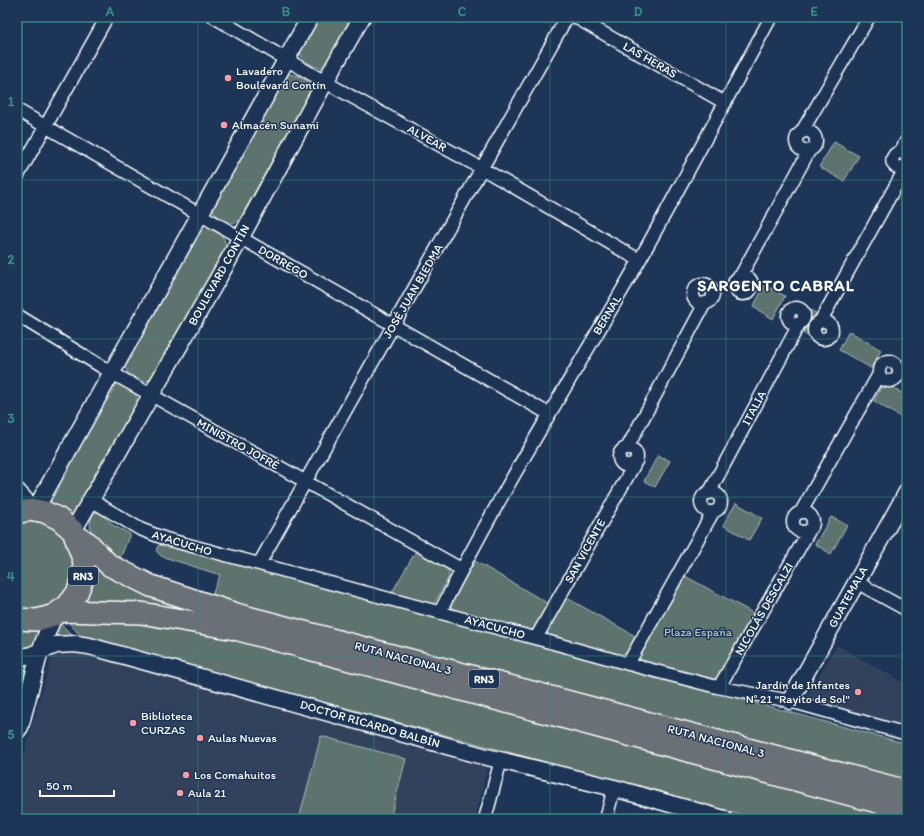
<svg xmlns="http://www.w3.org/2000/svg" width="924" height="836" font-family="Itim,sans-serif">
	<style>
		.built { fill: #32435d }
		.green { fill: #5e736e; stroke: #aeb9b6 }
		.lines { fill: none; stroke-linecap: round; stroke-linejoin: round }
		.street-casing { stroke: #fff; stroke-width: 15 }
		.secondary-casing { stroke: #fff; stroke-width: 19 }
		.highway-casing { stroke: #fff; stroke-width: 24 }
		.street { stroke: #1d3557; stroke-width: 12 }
		.secondary { stroke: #1d3557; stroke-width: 16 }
		.highway { stroke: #6b7074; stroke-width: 21 }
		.grid { fill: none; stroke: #338b84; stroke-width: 1; stroke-opacity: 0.55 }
		.poi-dot { fill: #ff9aa2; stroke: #1d3557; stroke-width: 1.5 }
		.labels { text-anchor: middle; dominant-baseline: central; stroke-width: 3; stroke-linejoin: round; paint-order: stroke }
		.shield { fill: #1d3557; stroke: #bbc2cd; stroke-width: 1 }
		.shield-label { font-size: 11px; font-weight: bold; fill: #fff }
		.street-label { font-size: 12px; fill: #fff; stroke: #1d3557 }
		.poi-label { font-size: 12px; fill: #fff; stroke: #1d3557; text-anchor: start }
		.park-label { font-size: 12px; fill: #b7c0be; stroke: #1d3557 }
		.district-label { font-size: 16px; font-weight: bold; letter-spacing: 1px; fill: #fff; stroke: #1d3557 }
		.neatline { fill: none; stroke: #338b84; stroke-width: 1.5 }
		.grid-label { font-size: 13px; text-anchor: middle; font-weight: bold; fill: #338b84 }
	</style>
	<rect width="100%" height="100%" fill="#1d3557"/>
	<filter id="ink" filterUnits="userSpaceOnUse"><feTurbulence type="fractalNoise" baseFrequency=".025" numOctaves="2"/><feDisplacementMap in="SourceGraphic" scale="8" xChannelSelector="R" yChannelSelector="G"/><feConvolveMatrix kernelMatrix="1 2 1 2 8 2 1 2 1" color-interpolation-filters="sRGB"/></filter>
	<g filter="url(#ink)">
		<path class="built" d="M837 645 907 685V726L806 698Z
			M67 647 488 764 475 819H17V779L52 656Z"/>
		<path class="green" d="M318 17H354L327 64C321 69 317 68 310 64 307 62 303 60 301 56 297 48 313 25 318 17Z
			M289 74C296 75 309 79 311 87 311 87 311 93 311 93L239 220 235 223H230L216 215 213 211V204L284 78Z
			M834 142 859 156 844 181 819 167Z
			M204 228C216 230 226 235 226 248L151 379C139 387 125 376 125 363L198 232Z
			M765 285 785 296 773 319 753 307Z
			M806 308 816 313C812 321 808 328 810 337L803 333C808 324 811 319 806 308Z
			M849 331 881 350 871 368 839 350Z
			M116 384C128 386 139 392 137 405L72 519 48 504 111 389Z
			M888 385 907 396V421L874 401 881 387Z
			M658 455 670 461 655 487 644 481Z
			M736 503 762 518 749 540 723 525Z
			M94 512 100 513 114 526 130 534 118 564C105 551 81 533 94 512Z
			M831 517 847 525 831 554 815 544Z
			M30 519 46 522 59 529 76 556 73 587 52 610 17 614V520Z
			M163 545 528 641 907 744V785L210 600 220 575 161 556 158 553 156 550 158 546Z
			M416 551 446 567 449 571V577L434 604 429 605 391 594Z
			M475 561 549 604 534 630H526L456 612 451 607 452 601Z
			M93 563 222 615 82 603Z
			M683 575 755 614 719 678 716 680 645 662 639 658V656Z
			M565 597 637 637C632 644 629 655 619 655L549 635 547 631 548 627Z
			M108 617 227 633 907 819H756L90 639 80 635 69 623 70 621Z
			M61 624 74 637 54 639 52 633 55 627Z
			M17 629 37 630 40 633 38 643 17 653Z
			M31 661 17 720V663Z
			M321 736 406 759 390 819H299Z"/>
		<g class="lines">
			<g class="street-casing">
				<path id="street" d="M214 17 325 82 483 169 639 260
					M575 17 725 103
					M17 110 549 414
					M796 141a10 10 0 1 1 20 0a10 10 0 1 1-20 0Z
					M801 133 869 17
					M900 152 907 140
					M907 157C896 142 883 168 902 168L907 163
					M17 177 107 17
					M734 285a9 9 0 1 1 18 0a9 9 0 1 1-18 0Z
					M740 277 809 151
					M693 294a10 10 0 1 1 20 0a10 10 0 1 1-20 0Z
					M788 316a8 8 0 1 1 16 0a8 8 0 1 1-16 0Z
					M17 315 112 373 461 569
					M814 330a9 9 0 1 1 18 0a9 9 0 1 1-18 0Z
					M820 322 900 178 906 165
					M879 371a10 10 0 1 1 20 0a10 10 0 1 1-20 0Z
					M619 457a9 9 0 1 1 18 0a9 9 0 1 1-18 0Z
					M627 448 705 303
					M701 502a10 10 0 1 1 20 0a10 10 0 1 1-20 0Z
					M709 493 799 324
					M91 500 140 529 166 539 546 641 640 667 717 687 790 701 907 734
					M793 522a10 10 0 1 1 20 0a10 10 0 1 1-20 0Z
					M801 512 879 374
					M259 564 567 17
					M856 582 907 610
					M440 612C500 492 572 378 639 261 684 180 727 98 771 17
					M536 638 634 465
					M628 664 713 512
					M719 687 809 531
					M485 819 501 760
					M606 819 614 788"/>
			</g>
			<g class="secondary-casing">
				<path id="secondary" d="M17 491 34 510
					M35 510 310 17
					M73 531 228 261 325 82 362 17
					M17 658 31 655 56 645 75 644 89 646 483 756 614 788 724 819
					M790 701 907 492
					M17 731 20 727 40 651 54 615"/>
			</g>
			<g class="highway-casing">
				<path id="highway" d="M17 512 35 510 45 512 59 519 73 531 84 562 83 578 77 593 67 606 54 615 37 620 17 619
					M75 535 88 543 109 565 151 586 236 614 907 791
					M61 611 141 613 235 629 907 810"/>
			</g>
			<use href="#street" class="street"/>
			<use href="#secondary" class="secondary"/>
			<use href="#highway" class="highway"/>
		</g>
	</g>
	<path class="grid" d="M198 17V819M374 17V819M550 17V819M726 17V819M17 180H907M17 339H907M17 497H907M17 656H907"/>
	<g class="poi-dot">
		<circle cx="228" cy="78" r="4"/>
		<circle cx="224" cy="125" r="4"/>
		<circle cx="858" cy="692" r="4"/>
		<circle cx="133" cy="723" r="4"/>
		<circle cx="200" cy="738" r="4"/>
		<circle cx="186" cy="775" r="4"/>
		<circle cx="180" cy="793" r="4"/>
	</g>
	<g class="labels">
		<g class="shield">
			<rect x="68" y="567" width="30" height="18" rx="3"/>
			<rect x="469" y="670" width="30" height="18" rx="3"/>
		</g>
		<g class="shield-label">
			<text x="83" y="576">RN3</text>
			<text x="484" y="679">RN3</text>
		</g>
		<g class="street-label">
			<text transform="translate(650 60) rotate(30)">LAS HERAS</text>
			<text transform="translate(427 138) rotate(29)">ALVEAR</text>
			<text transform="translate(283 262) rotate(30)">DORREGO</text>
			<text transform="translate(219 275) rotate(-61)">BOULEVARD CONTÍN</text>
			<text transform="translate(413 291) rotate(-60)">JOSÉ JUAN BIEDMA</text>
			<text transform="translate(607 315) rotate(-59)">BERNAL</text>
			<text transform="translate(754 408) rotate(-62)">ITALIA</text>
			<text transform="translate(238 444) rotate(29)">MINISTRO JOFRÉ</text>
			<text transform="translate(182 543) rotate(17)">AYACUCHO</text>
			<text transform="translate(585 551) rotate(-61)">SAN VICENTE</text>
			<text transform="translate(848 597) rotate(-61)">GUATEMALA</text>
			<text transform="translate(764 609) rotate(-60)">NICOLÁS DESCALZI</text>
			<text transform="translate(495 627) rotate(15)">AYACUCHO</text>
			<text transform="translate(403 658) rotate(15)">RUTA NACIONAL 3</text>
			<text transform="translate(370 724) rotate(16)">DOCTOR RICARDO BALBÍN</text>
			<text transform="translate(716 741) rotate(15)">RUTA NACIONAL 3</text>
		</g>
		<g class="poi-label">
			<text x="236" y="71">Lavadero<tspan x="236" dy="14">Boulevard Contín</tspan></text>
			<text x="232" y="125">Almacén Sunami</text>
			<text x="850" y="685" text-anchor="end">Jardín de Infantes<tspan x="850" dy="14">N° 21 "Rayito de Sol"</tspan></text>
			<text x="141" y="716">Biblioteca<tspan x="141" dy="14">CURZAS</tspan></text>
			<text x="208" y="738">Aulas Nuevas</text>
			<text x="194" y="775">Los Comahuitos</text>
			<text x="188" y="793">Aula 21</text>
		</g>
		<g class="park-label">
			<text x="698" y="632">Plaza España</text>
		</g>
		<g class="district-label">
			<text x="776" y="285">SARGENTO CABRAL</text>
		</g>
	</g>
	<rect width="924" height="836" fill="none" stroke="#1d3557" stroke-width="44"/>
	<path d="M40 790v6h74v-6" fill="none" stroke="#ffffff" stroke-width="2"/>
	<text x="46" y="790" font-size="12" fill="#ffffff" stroke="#1d3557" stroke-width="3" paint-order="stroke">50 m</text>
	<rect x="22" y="22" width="880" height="792" class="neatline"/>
	<g class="grid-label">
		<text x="110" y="16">A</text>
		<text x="286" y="16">B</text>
		<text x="462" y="16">C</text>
		<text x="638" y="16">D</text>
		<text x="814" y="16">E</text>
		<text x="11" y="106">1</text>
		<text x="11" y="264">2</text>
		<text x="11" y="423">3</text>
		<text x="11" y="581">4</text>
		<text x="11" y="739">5</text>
	</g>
</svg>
